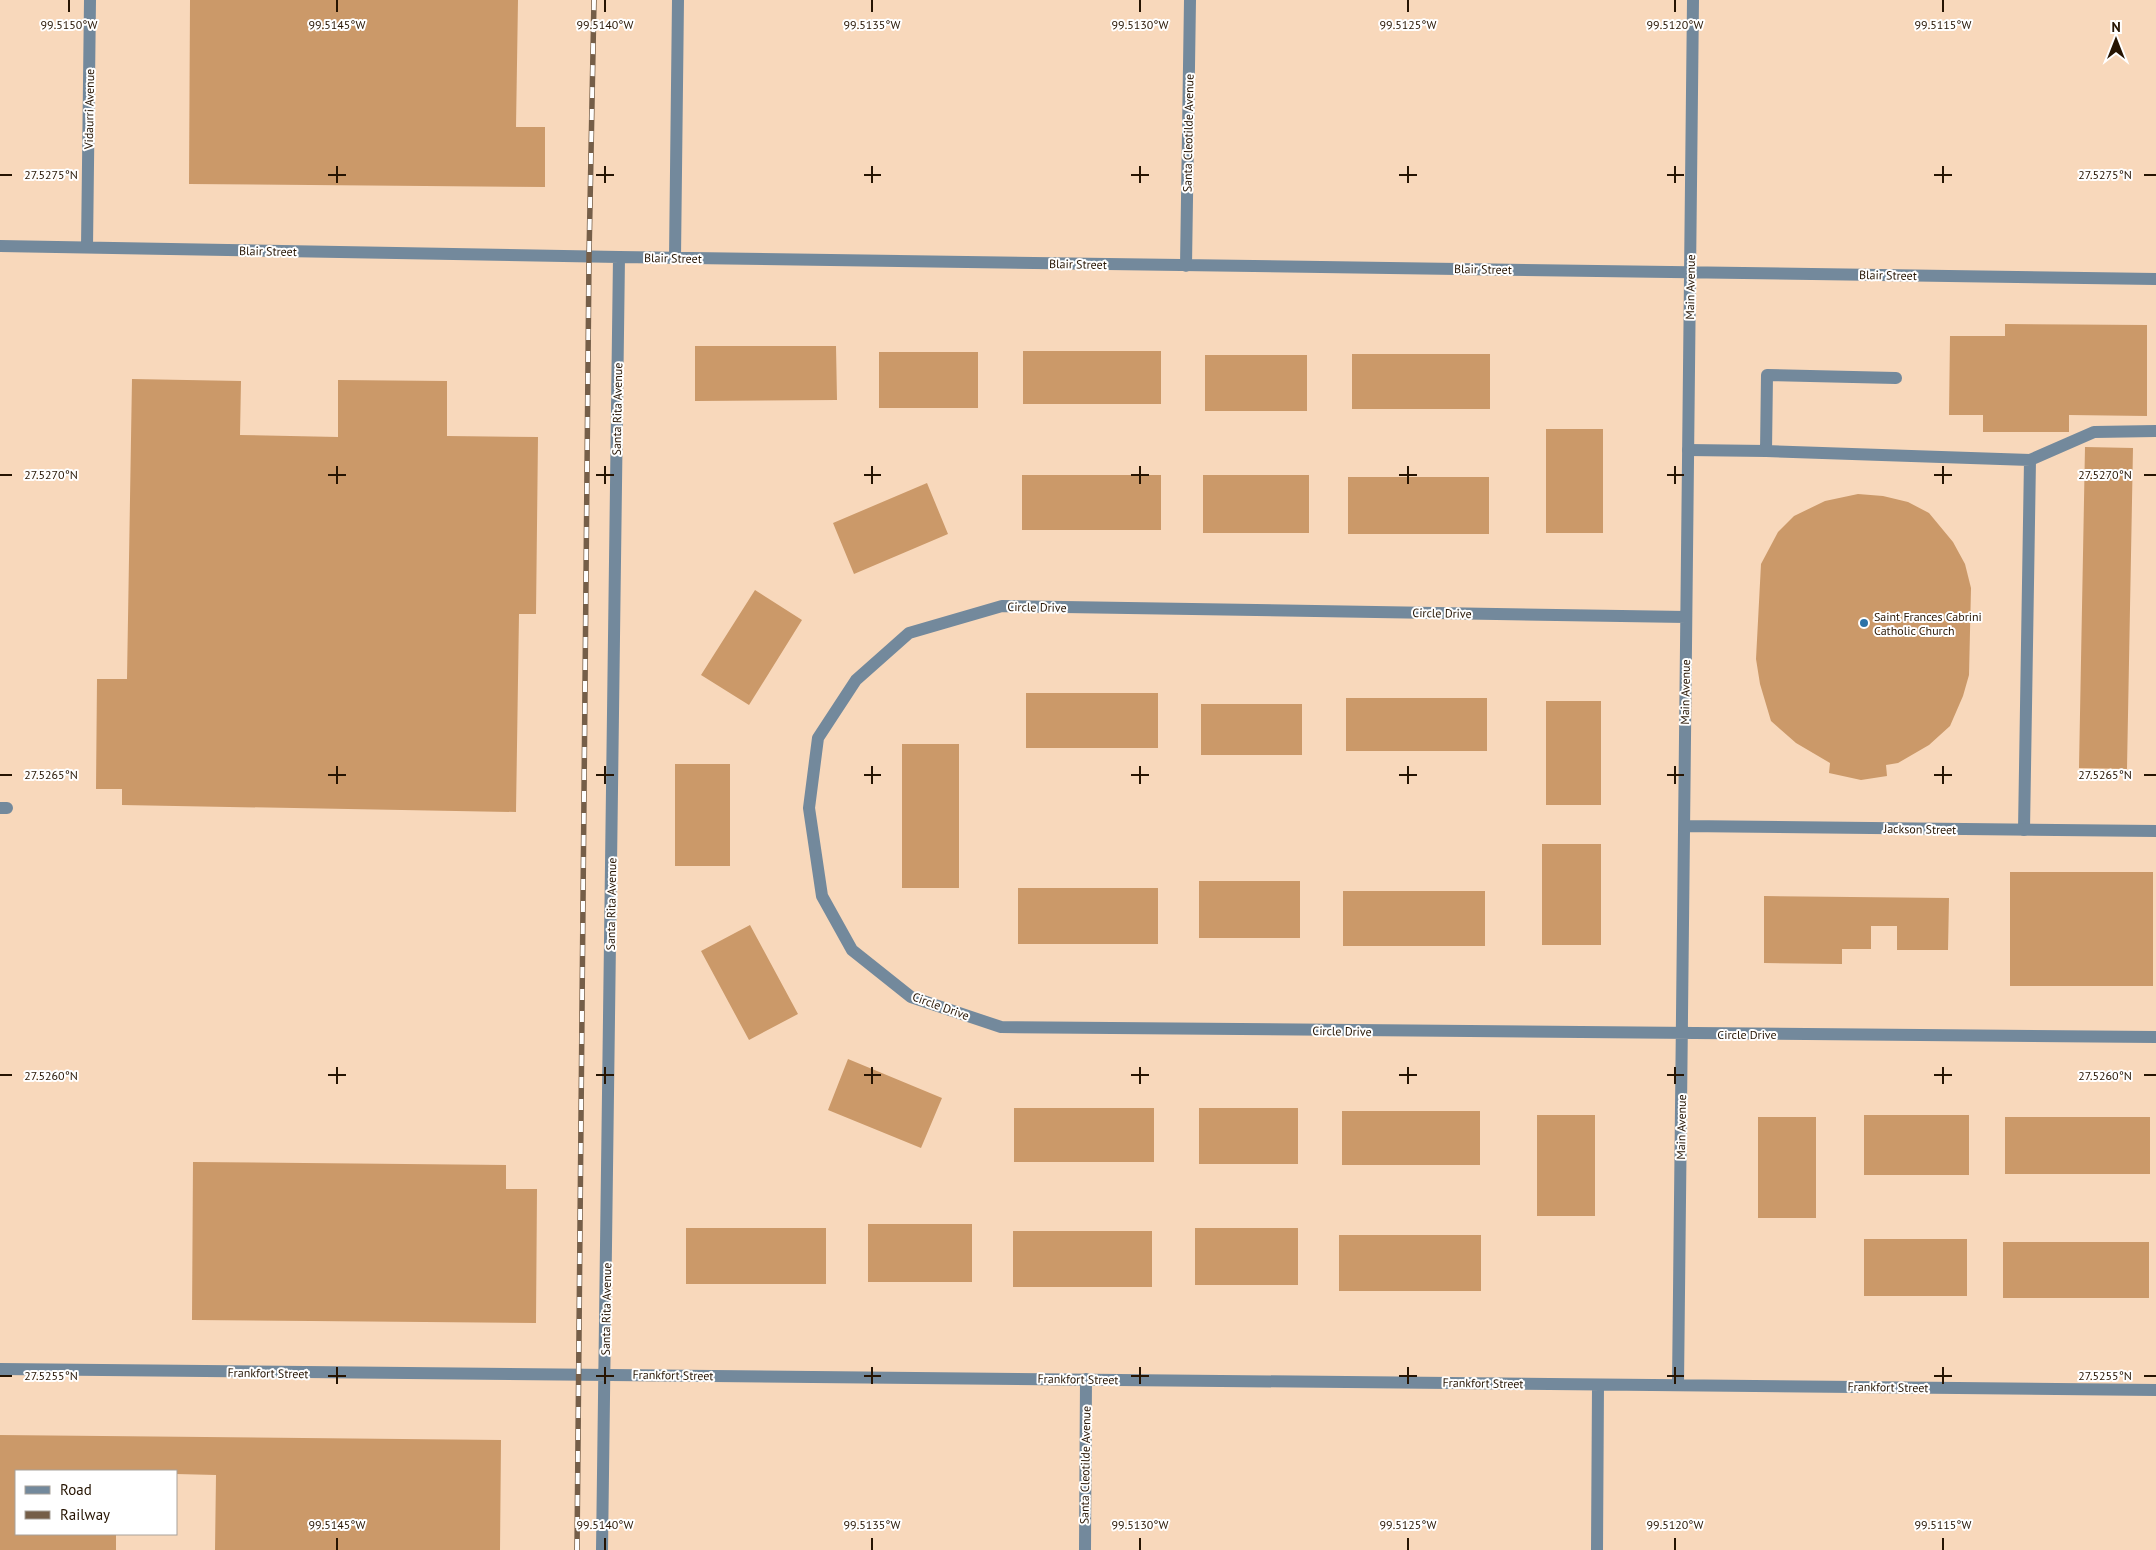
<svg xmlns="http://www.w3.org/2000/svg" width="2156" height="1550" font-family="'PT Sans',sans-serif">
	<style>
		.building { fill: #cb9969 }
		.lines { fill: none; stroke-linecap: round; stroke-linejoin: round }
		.service { stroke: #73899c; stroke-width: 12 }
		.minor { stroke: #73899c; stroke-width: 12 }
		.rail-casing { stroke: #755e48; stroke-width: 5.5 }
		.rail { stroke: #fff; stroke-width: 4; stroke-dasharray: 11; stroke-linecap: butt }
		.ticks { fill: none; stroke: #261402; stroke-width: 2 }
		.poi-dot { fill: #2c72a7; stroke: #fff; stroke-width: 2 }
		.labels { text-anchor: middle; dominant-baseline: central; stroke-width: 4; stroke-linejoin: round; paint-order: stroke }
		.street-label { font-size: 12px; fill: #261402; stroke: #fff }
		.poi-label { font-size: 12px; fill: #261402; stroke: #fff; text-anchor: start }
		.ticks-label { font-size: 12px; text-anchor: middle; fill: #261402; stroke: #fff; stroke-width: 4; stroke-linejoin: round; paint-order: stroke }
	</style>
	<rect width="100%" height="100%" fill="#f8d8bb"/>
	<path class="building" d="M190 0H518L516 127H545V187L189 184Z
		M2005 324 2147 325V416L2069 415V432H1983V415H1949L1950 336H2005Z
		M695 346H836L837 400 695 401Z
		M1023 351H1161V404H1023Z
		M879 352H978V408H879Z
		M1352 354H1490V409H1352Z
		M1205 355H1307V411H1205Z
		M132 379 241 381 240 435 338 437V380L447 381V436L538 437 536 614H519L516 812 122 805V789H96L97 679H127Z
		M1546 429H1603V533H1546Z
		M2085 447 2133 448 2127 769 2079 768Z
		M1022 475H1161V530H1022Z
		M1203 475H1309V533H1203Z
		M1348 477H1489V534H1348Z
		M927 483 948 534 854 574 833 523Z
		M1858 494 1883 496 1908 502 1929 513 1953 542 1965 564 1971 588 1969 675 1963 696 1950 726 1929 745 1898 763 1886 765 1887 776 1861 780 1829 773 1830 763 1796 743 1771 721 1760 684 1756 659 1761 564 1778 532 1794 516 1825 501Z
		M755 590 802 620 749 705 701 675Z
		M1026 693H1158V748H1026Z
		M1346 698H1487V751H1346Z
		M1546 701H1601V805H1546Z
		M1201 704H1302V755H1201Z
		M902 744H959V888H902Z
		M675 764H730V866H675Z
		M1542 844H1601V945H1542Z
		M2010 872H2153V986H2010Z
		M1199 881H1300V938H1199Z
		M1018 888H1158V944H1018Z
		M1343 891H1485V946H1343Z
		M1764 896 1949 898 1948 950H1897V926H1871V949H1842V964L1764 963Z
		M750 925 798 1014 749 1040 701 951Z
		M848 1059 942 1098 921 1148 828 1110Z
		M1014 1108H1154V1162H1014Z
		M1199 1108H1298V1164H1199Z
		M1342 1111H1480V1165H1342Z
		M1537 1115H1595V1216H1537Z
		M1864 1115H1969V1175H1864Z
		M1758 1117H1816V1218H1758Z
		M2005 1117H2150V1174H2005Z
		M193 1162 506 1165V1189H537L536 1323 192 1320Z
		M868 1224H972V1282H868Z
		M686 1228H826V1284H686Z
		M1195 1228H1298V1285H1195Z
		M1013 1231H1152V1287H1013Z
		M1339 1235H1481V1291H1339Z
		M1864 1239H1967V1296H1864Z
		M2003 1242H2149V1298H2003Z
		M0 1435 501 1440 500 1550H215L216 1475 176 1474V1471H16V1534H116V1550H0Z"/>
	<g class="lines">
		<path class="service" d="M1688 450 1766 451 2030 460 2024 830
			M1766 451 1767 375 1896 378
			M2030 460 2094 432 2156 431"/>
		<path class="minor" d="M0 246 619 257 2156 279
			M87 247 90 0
			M675 258 678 0
			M1186 266 1190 0
			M1686 617 1002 606 909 633 856 680 818 738 809 808 822 896 852 950 911 997 1001 1027 2156 1037
			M0 808H7
			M1684 826 2156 831
			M0 1369 2156 1390
			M1678 1385 1693 0
			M602 1550 619 257
			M1085 1550 1086 1379
			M1597 1550 1598 1385"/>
		<g class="rail-casing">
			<path id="rail" d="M577 1550 589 257 594 0"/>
		</g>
		<use href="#rail" class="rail"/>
	</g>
	<path class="ticks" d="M69 0V12M337 0V12M605 0V12M872 0V12M1140 0V12M1408 0V12M1675 0V12M1943 0V12M337 166V183M605 166V183M872 166V183M1140 166V183M1408 166V183M1675 166V183M1943 166V183M0 175H12M328 175H346M596 175H614M864 175H881M1131 175H1149M1399 175H1417M1667 175H1684M1934 175H1952M2144 175H2156M337 466V484M605 466V484M872 466V484M1140 466V484M1408 466V484M1675 466V484M1943 466V484M0 475H12M328 475H346M596 475H614M864 475H881M1131 475H1149M1399 475H1417M1667 475H1684M1934 475H1952M2144 475H2156M337 766V784M605 766V784M872 766V784M1140 766V784M1408 766V784M1675 766V784M1943 766V784M0 775H12M328 775H346M596 775H614M864 775H881M1131 775H1149M1399 775H1417M1667 775H1684M1934 775H1952M2144 775H2156M337 1067V1084M605 1067V1084M872 1067V1084M1140 1067V1084M1408 1067V1084M1675 1067V1084M1943 1067V1084M0 1075H12M328 1075H346M596 1075H614M864 1075H881M1131 1075H1149M1399 1075H1417M1667 1075H1684M1934 1075H1952M2144 1075H2156M337 1367V1384M605 1367V1384M872 1367V1384M1140 1367V1384M1408 1367V1384M1675 1367V1384M1943 1367V1384M0 1376H12M328 1376H346M596 1376H614M864 1376H881M1131 1376H1149M1399 1376H1417M1667 1376H1684M1934 1376H1952M2144 1376H2156M337 1538V1550M605 1538V1550M872 1538V1550M1140 1538V1550M1408 1538V1550M1675 1538V1550M1943 1538V1550"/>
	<circle class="poi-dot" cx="1864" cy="623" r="5"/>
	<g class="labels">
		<g class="street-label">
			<text transform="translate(89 109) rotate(-89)">Vidaurri Avenue</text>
			<text transform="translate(1188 133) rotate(-89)">Santa Cleotilde Avenue</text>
			<text transform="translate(268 251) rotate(1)">Blair Street</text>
			<text transform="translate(673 258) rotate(1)">Blair Street</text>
			<text transform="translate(1078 264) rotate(1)">Blair Street</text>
			<text transform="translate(1483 269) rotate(1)">Blair Street</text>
			<text transform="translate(1888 275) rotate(1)">Blair Street</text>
			<text transform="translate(1690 287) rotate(-89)">Main Avenue</text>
			<text transform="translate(617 409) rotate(-89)">Santa Rita Avenue</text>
			<text transform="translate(1037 607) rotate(1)">Circle Drive</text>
			<text transform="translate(1442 613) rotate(1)">Circle Drive</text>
			<text transform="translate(1685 692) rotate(-89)">Main Avenue</text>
			<text transform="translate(1920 829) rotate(1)">Jackson Street</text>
			<text transform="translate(611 904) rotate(-89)">Santa Rita Avenue</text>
			<text transform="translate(941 1006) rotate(20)">Circle Drive</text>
			<text transform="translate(1342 1031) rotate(1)">Circle Drive</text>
			<text x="1747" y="1034">Circle Drive</text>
			<text transform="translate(1681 1127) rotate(-89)">Main Avenue</text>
			<text transform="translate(606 1309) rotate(-89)">Santa Rita Avenue</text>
			<text transform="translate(268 1373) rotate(1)">Frankfort Street</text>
			<text transform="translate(673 1375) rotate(1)">Frankfort Street</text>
			<text transform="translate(1078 1379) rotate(1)">Frankfort Street</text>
			<text transform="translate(1483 1383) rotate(1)">Frankfort Street</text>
			<text transform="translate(1888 1387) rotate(1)">Frankfort Street</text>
			<text transform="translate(1085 1465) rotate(-89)">Santa Cleotilde Avenue</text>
		</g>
		<g class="poi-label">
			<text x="1874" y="616">Saint Frances Cabrini<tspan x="1874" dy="14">Catholic Church</tspan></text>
		</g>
	</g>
	<g class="ticks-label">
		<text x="69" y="29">99.5150°W</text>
		<text x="337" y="29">99.5145°W</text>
		<text x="605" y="29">99.5140°W</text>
		<text x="872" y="29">99.5135°W</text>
		<text x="1140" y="29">99.5130°W</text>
		<text x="1408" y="29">99.5125°W</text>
		<text x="1675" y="29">99.5120°W</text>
		<text x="1943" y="29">99.5115°W</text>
		<text x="51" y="179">27.5275°N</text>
		<text x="2105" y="179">27.5275°N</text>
		<text x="51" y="479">27.5270°N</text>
		<text x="2105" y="479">27.5270°N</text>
		<text x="51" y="779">27.5265°N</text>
		<text x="2105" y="779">27.5265°N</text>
		<text x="51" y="1080">27.5260°N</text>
		<text x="2105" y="1080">27.5260°N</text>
		<text x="51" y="1380">27.5255°N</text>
		<text x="2105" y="1380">27.5255°N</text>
		<text x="337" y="1529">99.5145°W</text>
		<text x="605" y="1529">99.5140°W</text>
		<text x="872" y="1529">99.5135°W</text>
		<text x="1140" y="1529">99.5130°W</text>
		<text x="1408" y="1529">99.5125°W</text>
		<text x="1675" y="1529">99.5120°W</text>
		<text x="1943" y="1529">99.5115°W</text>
	</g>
	<rect x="15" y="1470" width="162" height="65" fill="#ffffff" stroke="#a8a19a"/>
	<rect x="25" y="1486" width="25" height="8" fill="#73899c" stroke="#a8a19a"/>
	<text x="60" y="1495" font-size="15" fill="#261402">Road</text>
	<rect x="25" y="1511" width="25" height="8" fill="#755e48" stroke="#a8a19a"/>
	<text x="60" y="1520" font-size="15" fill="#261402">Railway</text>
	<g transform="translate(2116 40)" stroke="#ffffff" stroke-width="4" paint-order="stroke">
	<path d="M0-4L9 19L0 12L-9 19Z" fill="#261402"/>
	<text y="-8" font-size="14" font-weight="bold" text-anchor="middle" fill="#261402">N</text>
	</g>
</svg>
